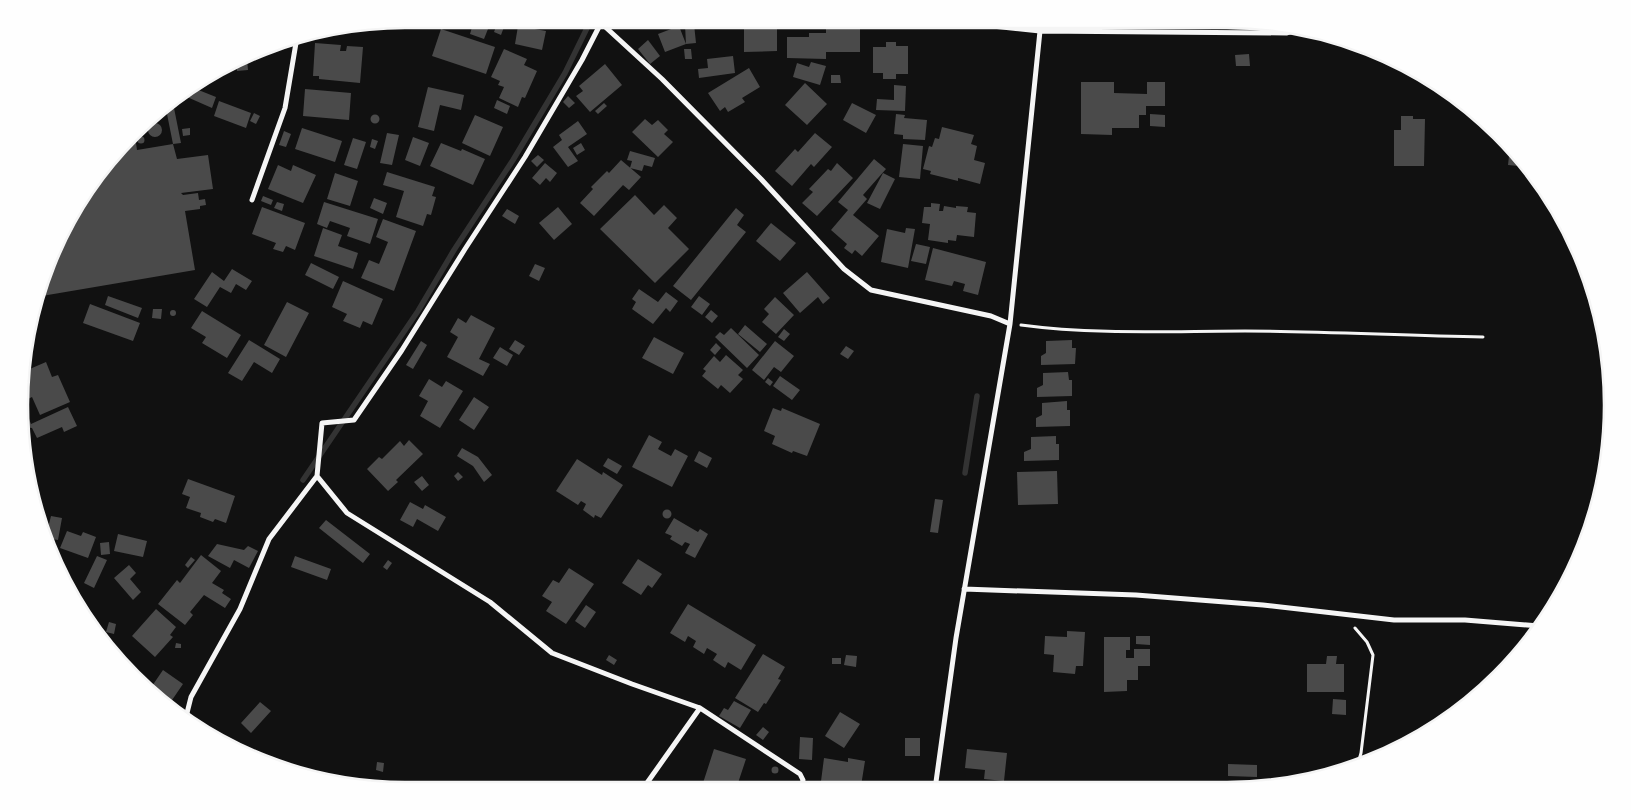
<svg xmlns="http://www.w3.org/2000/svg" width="1631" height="810" font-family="Cabin,sans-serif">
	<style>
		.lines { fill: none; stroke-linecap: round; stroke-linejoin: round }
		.stream { stroke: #333; stroke-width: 5.5 }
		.building { fill: #4a4a4a }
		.path { stroke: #f5f5f5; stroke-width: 3 }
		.minor { stroke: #f5f5f5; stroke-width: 5 }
		.rim { fill: none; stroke: #f5f5f5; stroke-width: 2.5 }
	</style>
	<rect width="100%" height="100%" fill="#111"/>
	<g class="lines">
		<path class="stream" d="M1185 25 1269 28 1295 27
			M1041 27C1079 15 1122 23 1161 25
			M965 473 977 396
			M303 480 418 311 454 250 513 160 565 73 588 26"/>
	</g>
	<path class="building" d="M445 19H455V27L444 26Z
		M524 19H539L538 26 524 24Z
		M811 19H826V25L810 24Z
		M777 20V51L744 52V21Z
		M473 24 488 29 484 39 470 34Z
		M497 24 504 27 501 35 494 32Z
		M694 24 696 43 686 44 685 25Z
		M826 25H860V52H826V59L787 58V37H809V33H826Z
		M518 26 546 31 542 50 515 44Z
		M679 26 686 44 665 52 658 34Z
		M441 29 495 47 486 74 432 56Z
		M648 40 660 56 650 64 638 49Z
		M886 42H896V46H908V74H896V79H883V73H873V47H886Z
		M315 43 341 45 340 51H346L347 46 363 47 360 83 319 79V76H313Z
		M504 49 527 59 524 65 537 71 525 98 522 97 518 107 499 98 504 87 498 85 500 81 491 77Z
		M684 49H691L692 59H685Z
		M1249 54 1250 66H1236L1235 55Z
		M733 56 735 73 699 78 698 69 708 68 707 59Z
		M245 58H247L248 70 237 71 236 63Z
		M811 62 826 66 820 85 793 77 797 63 809 67Z
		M605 64 622 85 590 112 576 96 583 91 579 86Z
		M749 68 760 87 742 98 745 102 728 112 725 107 720 111 708 93Z
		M831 75H840L841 83H831Z
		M1081 82H1114V93L1147 94V82H1165V106H1146V115H1139V128H1112V135L1081 134Z
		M805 83 827 104 807 125 785 105Z
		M894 85 906 86 905 111 876 110 877 99 894 100Z
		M191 87 216 97 212 108 187 97Z
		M428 87 464 95 461 110 440 105 434 131 418 127Z
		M305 89 351 93 349 120 303 116Z
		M568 96 575 103 569 108 563 102Z
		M172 98 181 143 173 144 165 104Z
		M497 100 510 106 507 114 494 108Z
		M219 101 251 113 246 128 214 116Z
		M604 103 607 106 598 114 595 111Z
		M852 103 876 115 866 133 843 120Z
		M254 113 260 116 256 124 250 121Z
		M896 114 905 115 904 118 927 120 925 140 903 139V135L894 134Z
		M1150 114 1165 115V127L1150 126Z
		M370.5 119a4.5 4.5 0 1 1 9 0a4.5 4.5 0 1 1-9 0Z
		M475 115 503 127 490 156 462 143Z
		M1401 116H1413V119H1425L1424 166H1394V130H1401Z
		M645 119 652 125 658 120 668 130 664 134 673 142 658 157 632 132Z
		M578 121 587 134 568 147 578 161 568 167 553 147 562 140 559 135Z
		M148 130a7 7 0 1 1 14 0a7 7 0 1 1-14 0Z
		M942 127 974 135 971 144 977 146 974 160 985 163 980 184 958 178V181L930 174 931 171 923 169 929 146 932 147 935 138 939 139Z
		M190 128V135L183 136 182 129Z
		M302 128 342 141 335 162 295 149Z
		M284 131 291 134 286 147 279 145Z
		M387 133 399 135 392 165 380 163Z
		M815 133 832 147 814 167 811 164 792 186 775 171 795 149 798 152Z
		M135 136 137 150 173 144 177 159 208 155 213 189 181 193 183 195 198 193 199 200 205 199 206 205 200 206V209L185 211 195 270 36 297 48 257 84 191Z
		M137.5 140a3.5 3.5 0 1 1 7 0a3.5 3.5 0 1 1-7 0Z
		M413 137 429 143 420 166 405 160Z
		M353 138 366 142 357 169 344 165Z
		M372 139 378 141 375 149 370 147Z
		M1505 140 1516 150 1528 167 1508 165 1510 147H1504Z
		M441 143 461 151 462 149 485 159 473 185 430 166Z
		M581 143 585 150 577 155 573 148Z
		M903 144 923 146 920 179 899 177Z
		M630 151 655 158 652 167 644 165 642 171 630 168 632 161 627 160Z
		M538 155 544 160 537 167 531 161Z
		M874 159 886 169 863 195 867 199 853 215 879 236 862 256 855 250 852 254 844 248 847 244 831 230 848 210 838 202Z
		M621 160 641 177 629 190 623 185 594 216 580 203 593 189 591 187 607 171 609 173Z
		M545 163 557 173 550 182 546 178 540 185 532 178Z
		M837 163 853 178 817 216 802 203 813 192 809 189 828 169 831 171Z
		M278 165 291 171 293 165 316 175 303 203 268 189Z
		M387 172 435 187 432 196 436 197 431 215 427 214 423 226 396 217 404 191 383 185Z
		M335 173 358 181 350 206 327 199Z
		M883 173 895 179 880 209 867 203Z
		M635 195 654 215 664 205 677 218 668 228 689 249 655 283 600 229Z
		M263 196 273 200 271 205 261 201Z
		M374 198 387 203 383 214 370 208Z
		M277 202 284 204 282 211 274 208Z
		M324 202 378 219 370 244 347 236 350 228 330 221 327 228 317 224Z
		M931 203 940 204 939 211H943L944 206 956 208V206L968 207 967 212 976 213 974 237 957 235 956 241 948 240V243L928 240 930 224 922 223 924 207H931Z
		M262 207 305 223 295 250 286 246 283 252 273 249 276 243 252 234Z
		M558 207 572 224 554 240 539 223Z
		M736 208 744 215 737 225 746 232 691 300 673 286Z
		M507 209 519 216 515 224 502 216Z
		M383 219 416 231 394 291 361 278 369 260 379 264 388 242 376 237Z
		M771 223 796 243 780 261 756 241Z
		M323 228 342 235 338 246 358 253 353 269 314 256Z
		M906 228 915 229 908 268 881 262 887 229 905 233Z
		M916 244 930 247 926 264 911 261Z
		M933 248 986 262 978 295 963 291 965 284 954 281 952 286 925 280Z
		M311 263 339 277 333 289 305 275Z
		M535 264 545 268 539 281 529 276Z
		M232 269 252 281 246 290 236 284 231 293 220 287 207 307 194 299 212 272 224 281Z
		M807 272 830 298 823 304 818 297 800 313 783 293Z
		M343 281 383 299 372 325 363 321 360 328 343 321 347 314 332 307Z
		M639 289 658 302 666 292 678 301 670 312 666 308 653 324 632 309 636 302 632 299Z
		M108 296 142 308 138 318 105 305Z
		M699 296 710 304 702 315 691 307Z
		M775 297 794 315 776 334 762 322 769 314 764 309Z
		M287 302 309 313 286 357 264 345Z
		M90 304 140 323 133 341 83 323Z
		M153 309H162L161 319 152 318Z
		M170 313a3 3 0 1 1 6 0a3 3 0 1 1-6 0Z
		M711 310 718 316 712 323 705 317Z
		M202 311 241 335 227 358 202 343 206 337 191 328Z
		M471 315 495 328 479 359 490 364 483 376 447 357 458 337 450 332 458 318 466 323Z
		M745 325 767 344 760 352 738 334Z
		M731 328 759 355 747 368 715 337 720 332 724 335Z
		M784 329 790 334 784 341 778 337Z
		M654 337 684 353 673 374 642 358Z
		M249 340 280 359 272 373 254 362 242 381 228 373Z
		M515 340 525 346 519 355 509 349Z
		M1072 340V348H1076L1075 364 1041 365V356L1046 353V341Z
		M421 341 427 345 413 369 406 365Z
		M775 341 794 356 781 372 774 367 764 380 752 370Z
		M716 343 721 348 715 355 710 350Z
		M846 346 854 351 848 359 840 354Z
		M500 347 513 355 507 366 493 358Z
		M726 355 743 370 738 375 743 379 730 393 721 385 718 389 702 376 706 371 703 369 714 356 720 362Z
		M46 362 52 377 58 375 70 402 40 415 32 397 24 401 25 371Z
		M1068 372 1069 380H1072V396L1037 397V388L1043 385V373Z
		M780 376 800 390 792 400 773 386Z
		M768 378 773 382 770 386 765 382Z
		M429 379 442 387 446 381 463 391 440 428 420 416 428 401 419 396Z
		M474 397 489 407 474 430 459 420Z
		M1067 401V410H1070V426L1036 427V418L1042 415V403Z
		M24 407 31 424 68 407 77 426 64 432 62 427 37 438 32 428 23 427Z
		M773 408 781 411 782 408 820 424 807 456 793 451 792 453 772 444 775 436 764 431Z
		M649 435 662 442 658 449 671 456 675 449 688 456 672 487 632 467Z
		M1056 436V444H1059V460L1024 461V452L1031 449V437Z
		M409 440 423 454 396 480 398 482 388 491 367 469 379 457 382 459 400 441 404 446Z
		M462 448 478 457 492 475 484 482 473 466 457 456Z
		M699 451 712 458 707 468 694 461Z
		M608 458 622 466 617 474 603 466Z
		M577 459 602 475 603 472 623 485 601 518 595 515 594 518 583 510 586 504 581 501 578 505 556 491Z
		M1057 471 1058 504 1018 505 1017 472Z
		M458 472 463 477 458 481 454 476Z
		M422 476 429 485 422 491 414 482Z
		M188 479 235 496 226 523 215 519 213 522 200 517 201 513 186 508 190 497 182 494Z
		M935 499 943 500 938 533 930 532Z
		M410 502 423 509 425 505 446 517 438 531 417 519 413 527 400 520Z
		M662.5 514a4.5 4.5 0 1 1 9 0a4.5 4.5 0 1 1-9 0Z
		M51 516 62 518 58 540 47 538 46 536Z
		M674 518 698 532 700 529 708 534 695 558 685 553 690 544 685 542 682 546 670 539 672 536 665 533Z
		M326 520 370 554 363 563 319 528Z
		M67 531 81 536 83 532 96 537 88 558 60 548Z
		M118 534 147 541 143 557 114 551Z
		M109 542 110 554 101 555 100 543Z
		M217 544 244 550 248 546 258 551 249 568 234 560 230 568 208 556Z
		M201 555 221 571 212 583 224 590 222 593 231 599 225 608 204 595 190 612 193 615 185 625 158 604 177 580 180 583Z
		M97 556 107 560 94 588 84 583Z
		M295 556 331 569 327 580 291 567Z
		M191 557 195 560 188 568 185 565Z
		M638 559 662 574 652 588 648 585 641 595 622 583Z
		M388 560 392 563 387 570 383 567Z
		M129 565 136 573 130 579 141 592 133 600 114 578Z
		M569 568 594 584 566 624 546 611 552 602 542 596 553 580 559 583Z
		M688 604 756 645 741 670 728 662 725 668 713 660 717 654 707 648 704 654 693 647 696 641 688 636 685 642 670 633Z
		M586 605 596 612 585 628 575 621Z
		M156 609 176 627 170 635 173 637 155 657 132 636Z
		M109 622 116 624 114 634 106 632Z
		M1067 631 1085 632 1083 666H1076L1075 674 1053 672 1054 655 1044 654 1045 636 1067 637Z
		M1136 636H1150V645L1136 644Z
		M1104 637H1130V650H1126V658H1134V649H1150V666H1138V680H1127V691L1104 692Z
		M176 643 181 644V648H175Z
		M763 654 785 667 778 679 781 680 766 704 764 703 758 712 735 698Z
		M609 655 617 660 614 665 606 660Z
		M846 655 857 656 856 667 844 665Z
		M1327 656H1337L1336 664H1344V692H1307V664H1326Z
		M832 658H841V664H832Z
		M163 670 183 684 170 703 150 689Z
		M1333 699 1346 700V715L1332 714Z
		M734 701 751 710 740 728 719 716 724 708 728 710Z
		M260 702 271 711 251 733 241 723Z
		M840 712 860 724 844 748 825 736Z
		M763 727 769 732 763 740 756 735Z
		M800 737 813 738 812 760 799 759Z
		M905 738H920V756H905Z
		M714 749 746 759 736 789H723L703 783Z
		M967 749 1007 753 1004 781 984 779 985 770 965 768Z
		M824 758 848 762V758L865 761 861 786 844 784 843 789H820Z
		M377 762 384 763 383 772 376 770Z
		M1228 764 1257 765V777L1228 776Z
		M771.5 770a3.5 3.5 0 1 1 7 0a3.5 3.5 0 1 1-7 0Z
		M1325 770 1336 772V774L1324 777Z"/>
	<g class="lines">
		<path class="path" d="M1310 34 1333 35
			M1021 325C1095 335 1170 331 1245 331 1324 331 1404 336 1483 337
			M1355 628 1367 642 1373 655 1361 753 1357 767"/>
		<path class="minor" d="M603 19 582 60 525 157 465 249 402 350 354 420 322 423 317 476 347 513 490 602 552 653 632 684 700 708 800 774 803 780 800 789
			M927 19 1040 31 1287 33 1302 28
			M601 23 662 79 761 179 844 269 871 290 991 316 1010 324 956 638 935 789
			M252 200 285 108 297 37
			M1010 324 1040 31
			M964 589 1136 595 1263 605 1394 620H1465L1539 626
			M186 717 191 697 240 609 269 539 317 476
			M642 790 700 708"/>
	</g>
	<path d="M0 0H1631V810H0ZM405 28H1227A377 377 0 0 1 1604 405V405A377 377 0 0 1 1227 782H405A377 377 0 0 1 28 405V405A377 377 0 0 1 405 28Z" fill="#fefefe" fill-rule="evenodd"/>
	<path class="rim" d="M405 28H1227A377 377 0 0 1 1604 405V405A377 377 0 0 1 1227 782H405A377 377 0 0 1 28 405V405A377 377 0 0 1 405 28Z"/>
</svg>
